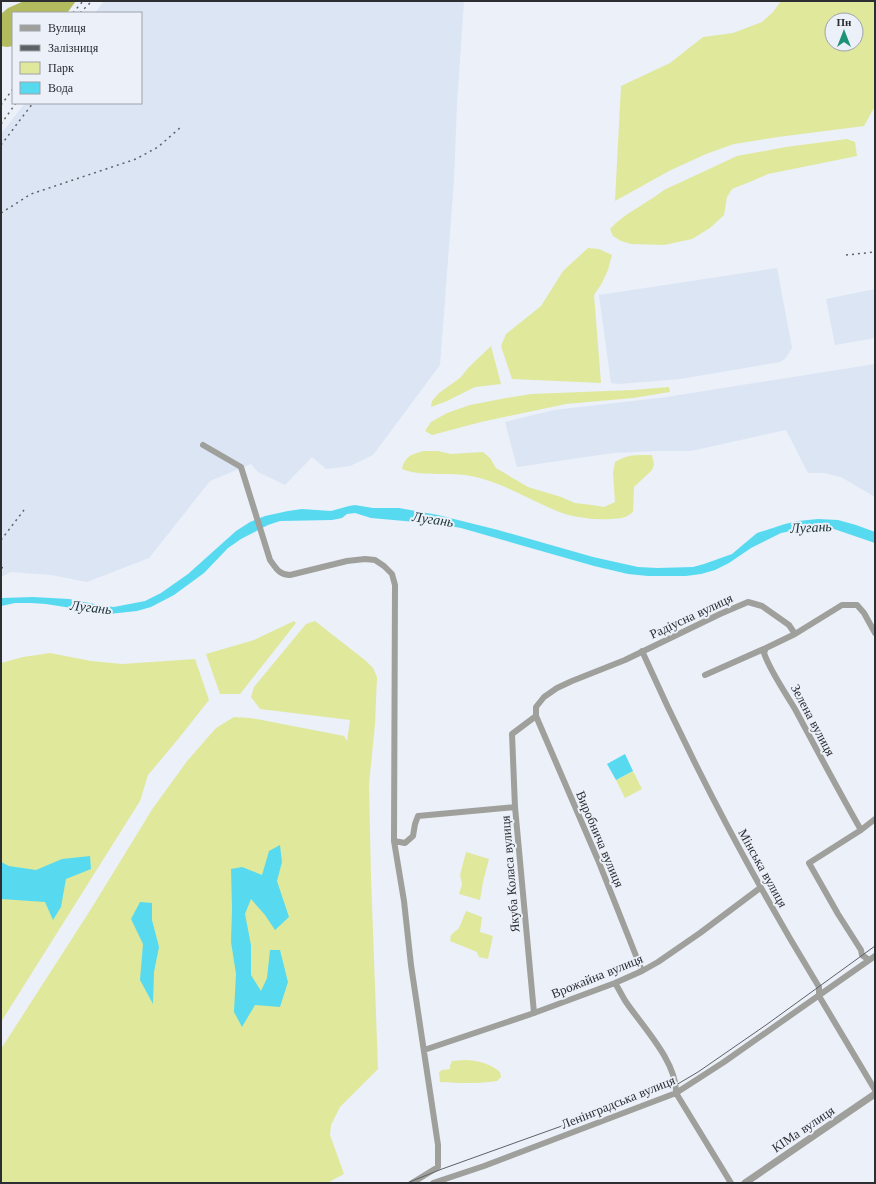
<svg xmlns="http://www.w3.org/2000/svg" width="876" height="1184" font-family="'Libre Baskerville',serif">
	<style>
		.built { fill: #dbe5f4 }
		.green { fill: #e0e89b; fill-rule: evenodd }
		.forest { fill: #b3bb5f }
		.water { fill: #57daf0 }
		.lines { fill: none; stroke-linecap: round; stroke-linejoin: round }
		.minor { stroke: #9fa09c; stroke-width: 6 }
		.tertiary { stroke: #9fa09c; stroke-width: 7 }
		.tram { stroke: #5e6166; stroke-width: 1 }
		.rail { stroke: #5e6166; stroke-width: 1.5; stroke-dasharray: 2 4; stroke-linecap: butt }
		.labels { text-anchor: middle; dominant-baseline: central; stroke-width: 4; stroke-linejoin: round; paint-order: stroke }
		.street-label { font-size: 13px; fill: #2c2e32; stroke: #ebf0f9 }
		.water-label { font-size: 14px; font-style: italic; fill: #1a3135; stroke: #ebf0f9 }
	</style>
	<rect width="100%" height="100%" fill="#ebf0f9"/>
	<path class="built" d="M104 1H464L457 103 454 179 440 365 373 455 350 466 326 469 312 457 285 485 258 472 251 464 210 481 149 558 87 582 51 575 11 572 1 577V134L25 103H141V13H95Z
		M777 268 792 348 785 359 780 362 680 379 618 384 611 383 599 295Z
		M875 289V338L835 345 826 299Z
		M875 364V497L841 477 824 473H808L786 430 691 451H658L613 453 517 467 505 422 554 410 667 397Z"/>
	<path class="green" d="M781 1H875V106L864 126 778 137 734 144 706 154 669 171 615 201 621 86 670 63 703 37 733 33 762 22 773 12ZM832 20H856V44H832Z
		M847 139 855 142 857 156 768 174 752 181 732 189 727 197 724 215 710 228 692 239 664 245 631 244 621 241 613 236 610 229C624 213 648 203 664 190L737 156 786 147Z
		M588 248 599 249 612 255 608 270 602 283 594 295 601 383 512 379 501 346 506 334 541 306 563 271Z
		M491 346 501 384 475 387 447 401 431 407 432 401 439 393 460 378 469 367Z
		M669 387 670 392 633 398 566 404 481 422 432 435 425 431 431 422 447 413 470 405 506 398 531 394 633 390Z
		M424 451H438L451 454 483 452 490 458 496 468 528 487 561 497 575 503 592 505 604 507 615 502 613 473 615 462C628 454 637 455 652 455L654 465 652 470 634 487 633 512C624 519 622 518 610 519 596 520 579 518 565 514 531 502 501 480 465 475 444 472 422 477 402 469 405 456 412 454 424 451Z
		M294 621 296 623 240 694H220L206 654 254 640Z
		M315 621 366 661 373 668 377 677 375 724 369 784 371 877 378 1069 340 1107 331 1125 330 1135 344 1174 327 1183H1V1049L91 909 153 808 188 760 216 728 234 717 251 718 344 736 347 741 350 720 260 709 251 697 254 687 306 624Z
		M50 653 91 661 122 664 195 659 209 700 179 738 148 775 140 801 1 1022V663L23 657Z
		M633 771 642 789 625 798 616 780Z
		M466 852 489 859 483 882 480 900 459 894 462 884 460 875Z
		M466 911 482 917 480 932 493 936 488 959 479 957 477 952 450 941 451 935 459 928Z
		M465 1060C477 1060 491 1064 500 1072L501 1077 497 1081C478 1084 460 1083 440 1082L439 1072 442 1070 450 1069V1066L452 1061Z"/>
	<path class="forest" d="M24 1H76L67 13H13V46L7 47 1 46V14L8 8Z"/>
	<path class="water" d="M355 505 373 508H399L438 515 498 530 593 557 638 567 657 568 693 567 704 564 732 554 757 533 785 524 798 521 818 519 838 520 856 525 875 532V543L834 529 815 527 801 529 781 533 751 548 729 563 715 570 701 574 686 576H648L628 574 594 566 461 528 438 524 371 518 355 513 347 514 342 518 332 520 280 521 268 525 241 539 228 548 204 573 174 595 151 607 137 611 109 614 46 604 31 603H15L1 606V598H2L33 597 69 599 105 606 114 607 145 601 161 593 188 574 236 531 250 522 265 516 288 511 302 509 331 511 349 506Z
		M625 754 633 771 616 780 607 764Z
		M280 845 282 862 277 881 289 917 275 930 265 915 251 899 245 914 251 945V975L261 991 267 978 270 950H280L288 982 280 1007 255 1005 242 1027 234 1012 236 974 231 942 232 909 231 869 242 867 262 875 269 851Z
		M90 856 91 869 66 879 61 907 53 920 45 902 1 899V862L9 866 36 870 62 859Z
		M140 902 152 903V920L159 947 154 972 153 1004 140 980 143 944 131 919Z"/>
	<g class="lines">
		<path class="minor" d="M203 445 241 467 270 560C276 568 279 575 290 575L347 561 365 559 375 560 384 566 392 574 395 585 394 841 404 901 411 965 438 1145V1167L412 1183
			M795 634 766 648 764 653C770 671 785 692 795 709 817 750 838 790 861 830L809 863 838 914 861 950 862 955 869 960
			M642 651C694 767 753 879 819 987V996L875 1090
			M705 675 766 648
			M536 716 598 860 642 971
			M861 830 875 819
			M394 841 405 843 413 836 415 824 418 816 515 807
			M615 983C619 989 622 996 626 1002 643 1027 677 1062 676 1093L731 1183
			M534 1013 515 807 512 734 536 716V707L544 697 557 688 572 681 625 660 720 614 748 602 762 606 789 625 795 634 842 605H857L864 613 875 633
			M424 1050 534 1013 615 983 642 971 658 962 700 933 760 888
			M433 1183 484 1166 676 1093 724 1062 875 956"/>
		<path class="tertiary" d="M745 1183 875 1094"/>
		<path class="tram" d="M407 1183 442 1169 676 1085 698 1072 766 1025 875 946"/>
		<path class="rail" d="M73 13 83 1
			M80 13 92 1
			M1 105 13 89
			M1 124 16 103
			M1 145 33 103
			M1 213 31 194 136 159 158 147 181 127
			M846 255 875 252
			M1 540 24 510
			M1 568 6 567"/>
	</g>
	<g class="labels">
		<g class="street-label">
			<text transform="translate(691 616) rotate(-25)">Радіусна вулиця</text>
			<text transform="translate(813 720) rotate(62)">Зелена вулиця</text>
			<text transform="translate(600 839) rotate(67)">Виробнича вулиця</text>
			<text transform="translate(763 868) rotate(61)">Мінська вулиця</text>
			<text transform="translate(510 874) rotate(-95)">Якуба Коласа вулиця</text>
			<text transform="translate(597 976) rotate(-22)">Врожайна вулиця</text>
			<text transform="translate(618 1102) rotate(-22)">Ленінградська вулиця</text>
			<text transform="translate(803 1129) rotate(-34)">КІМа вулиця</text>
		</g>
		<g class="water-label">
			<text transform="translate(433 519) rotate(8)">Лугань</text>
			<text transform="translate(811 527) rotate(-3)">Лугань</text>
			<text transform="translate(91 607) rotate(6)">Лугань</text>
		</g>
	</g>
	<rect width="876" height="1184" fill="none" stroke="#2c2e32" stroke-width="4"/>
	<rect x="12" y="12" width="130" height="92" fill="#ebf0f9" stroke="#9fa2a9"/>
	<rect x="20" y="25" width="20" height="6" fill="#9fa09c" stroke="#9fa2a9"/>
	<text x="48" y="32" font-size="12" fill="#2c2e32">Вулиця</text>
	<rect x="20" y="45" width="20" height="6" fill="#5e6166" stroke="#9fa2a9"/>
	<text x="48" y="52" font-size="12" fill="#2c2e32">Залізниця</text>
	<rect x="20" y="62" width="20" height="12" fill="#e0e89b" stroke="#9fa2a9"/>
	<text x="48" y="72" font-size="12" fill="#2c2e32">Парк</text>
	<rect x="20" y="82" width="20" height="12" fill="#57daf0" stroke="#9fa2a9"/>
	<text x="48" y="92" font-size="12" fill="#2c2e32">Вода</text>
	<g transform="translate(844 32)"><circle r="19" fill="#ebf0f9" stroke="#9fa2a9"/>
	<path d="M0-3L7 15L0 10L-7 15Z" fill="#1d9276"/>
	<text y="-6" font-size="11" font-weight="bold" text-anchor="middle" fill="#2c2e32">Пн</text>
	</g>
</svg>
